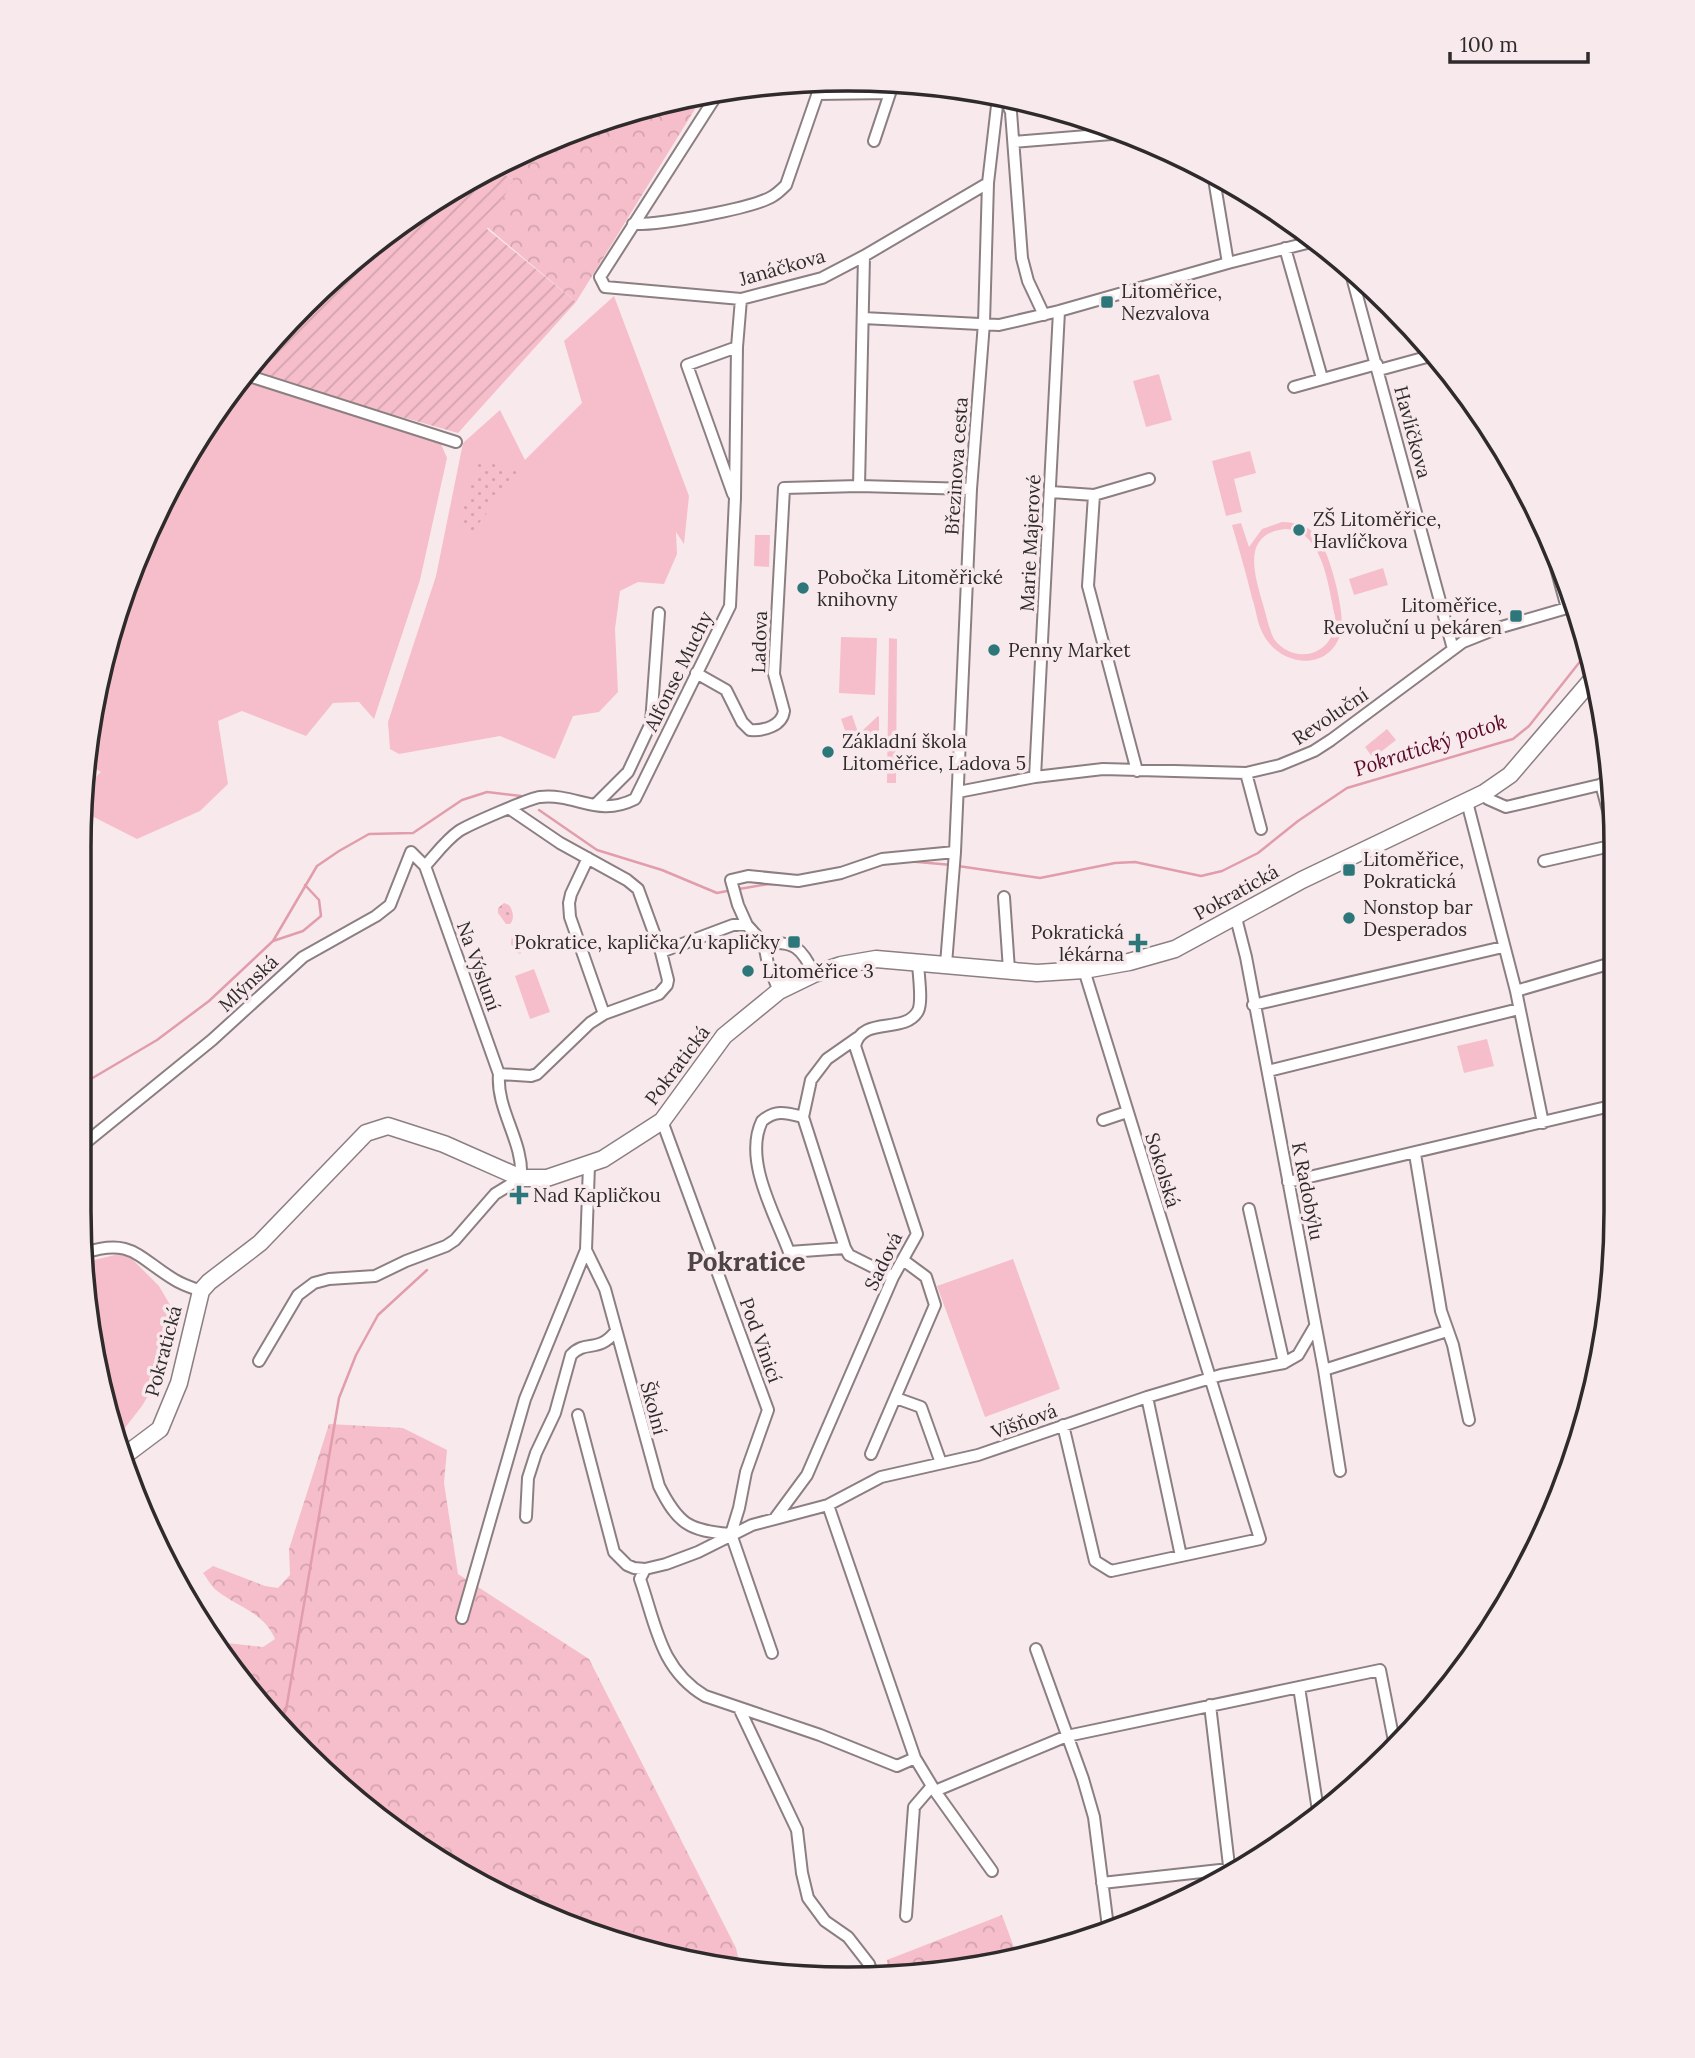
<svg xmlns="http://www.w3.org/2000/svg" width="1695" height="2058" font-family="Lora,serif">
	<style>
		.grass { fill: #f6beca; fill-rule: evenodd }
		.forest { fill: url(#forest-crowns) }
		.park { fill: url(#park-dots) }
		.garden { fill: url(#garden-furrows) }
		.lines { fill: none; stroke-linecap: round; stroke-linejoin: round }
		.stream { stroke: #e19dac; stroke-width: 2.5 }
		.street-casing { stroke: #8c7f82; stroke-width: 14 }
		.secondary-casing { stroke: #8c7f82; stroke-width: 19 }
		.street { stroke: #fff; stroke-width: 10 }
		.secondary { stroke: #fff; stroke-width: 16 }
		.poi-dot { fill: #2d777a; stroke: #f8eaec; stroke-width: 2.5 }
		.labels { text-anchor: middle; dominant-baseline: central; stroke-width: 7; stroke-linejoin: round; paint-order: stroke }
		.street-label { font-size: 19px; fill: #2f2a2b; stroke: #f8eaec }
		.poi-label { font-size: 19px; fill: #2f2a2b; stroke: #f8eaec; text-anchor: start }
		.water-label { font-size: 21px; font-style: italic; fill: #5a0828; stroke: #f8eaec }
		.district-label { font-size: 26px; font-weight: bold; fill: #4f4446; stroke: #f8eaec }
		.rim { fill: none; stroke: #2f2a2b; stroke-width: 3.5 }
	</style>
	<defs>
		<pattern id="forest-crowns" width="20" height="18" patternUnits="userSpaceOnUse" patternTransform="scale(1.75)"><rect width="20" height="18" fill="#f6beca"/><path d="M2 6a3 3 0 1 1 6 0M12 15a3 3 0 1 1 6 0" fill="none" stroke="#d3a3ae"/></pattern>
		<pattern id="park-dots" width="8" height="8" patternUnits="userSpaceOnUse" patternTransform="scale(1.75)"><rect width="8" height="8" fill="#f6beca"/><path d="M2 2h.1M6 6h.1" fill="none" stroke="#d3a3ae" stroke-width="1.8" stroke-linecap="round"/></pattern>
		<pattern id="garden-furrows" width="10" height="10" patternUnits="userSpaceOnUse" patternTransform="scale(1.75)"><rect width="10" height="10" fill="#f6beca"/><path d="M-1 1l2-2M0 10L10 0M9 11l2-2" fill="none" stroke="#d3a3ae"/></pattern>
	</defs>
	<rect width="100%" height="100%" fill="#f8eaec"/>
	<path class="grass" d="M614 296 689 496 684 544 676 532 677 554 664 584 638 582 620 591 615 629 618 692 599 712 573 716 555 759 500 736 399 754 390 749 388 722 436 576 463 443 500 410 525 460 582 403 564 341Z
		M1159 374 1172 420 1146 427 1133 381Z
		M242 379 441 444 447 458 420 580 374 719 359 702 333 703 306 736 242 711 218 721 228 784 200 811 137 839 80 810 81 790 101 772 85 763 94 697 137 554 208 421Z
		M1250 451 1256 473 1234 479 1242 512 1226 516 1212 461Z
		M1282 522C1295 522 1307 525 1316 535 1329 548 1346 614 1341 632 1330 673 1280 667 1263 634 1257 623 1256 609 1252 598 1246 573 1239 549 1232 525L1241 523 1249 547 1262 529ZM1285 529C1323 530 1328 585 1335 616 1338 653 1296 668 1274 639 1268 627 1266 613 1262 601 1254 572 1242 534 1285 529Z
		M755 535H770L769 567 754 566Z
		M1383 568 1388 585 1354 595 1349 579Z
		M841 637 877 638 875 695 839 693Z
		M889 638 897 639 896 783H887Z
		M852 715 860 738 849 742 841 719Z
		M878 716 879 717V737L869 736 863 730Z
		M1387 729 1396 740 1373 758 1365 747Z
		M534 969 550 1012 530 1019 515 976Z
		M1487 1039 1494 1066 1464 1073 1457 1046Z
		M119 1254 131 1258 159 1286 176 1315 172 1341 164 1368 142 1406 117 1438 105 1409 86 1262Z
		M1013 1259 1060 1389 985 1417 937 1286Z"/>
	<path class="forest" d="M703 96 576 302 487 227 513 180 493 167 508 158 649 105Z
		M329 1424 403 1428 447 1450 444 1483 458 1574 589 1659 736 1948 740 1966 601 1939 421 1850 304 1754 218 1642 263 1647 275 1639C264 1612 237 1607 216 1590 211 1586 207 1578 203 1573L213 1566 265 1586 278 1588 290 1575 289 1549Z
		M1002 1915 1018 1958 997 1965 887 1972V1960Z"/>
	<path class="park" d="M480 459 519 471 473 531 456 526Z
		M504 903 509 905C513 910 515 919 510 924H506L498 913V908Z
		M516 933 520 935 524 949 520 954 516 952 511 944 512 935Z"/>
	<path class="garden" d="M493 167 513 180 487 229 576 302 458 433 247 373 304 304 380 237Z"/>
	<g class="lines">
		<path class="stream" d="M539 810 597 850 662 870 717 893 732 890
			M906 861 952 865
			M958 866 1040 878 1115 863 1135 862 1201 876 1222 871 1258 853 1298 821 1347 788 1513 739 1529 726 1590 649
			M739 889 769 884 788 885
			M273 941 303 931 321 916 319 900 305 885
			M79 1086 157 1040 209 1001 273 941 317 866 339 851 369 834 413 833 462 800 487 792 521 796
			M279 1722 286 1710 339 1398 356 1355 378 1315 427 1270"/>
		<g class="street-casing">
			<path id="street" d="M718 93 600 277 605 287 741 299 822 278 864 256 988 183
				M817 94 890 93
				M999 97 1007 103 1011 112 1022 258 1028 281 1044 315
				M874 141 893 84
				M1014 142 1124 133
				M1213 173 1228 263
				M633 224C658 225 753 209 773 196 778 193 782 189 786 185L822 81
				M1285 248 1322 378
				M1349 266 1453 649
				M863 318 999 325 1059 311 1228 263 1315 241
				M1379 370 1434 355
				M246 375 456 442
				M1294 387 1377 364
				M859 486 864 256
				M1051 492 1094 495 1149 479
				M733 494 687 365 737 347
				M1094 495 1088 586 1137 771
				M1546 532 1567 608
				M696 673 726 690 742 722 750 730C764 731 782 726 784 711L774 674 784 488 859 486 971 489
				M1246 773 1261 829
				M1035 777 1059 311
				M1601 784 1615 837
				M958 792 1035 777 1103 769 1246 773 1280 765 1314 751 1331 740 1463 642 1498 628 1574 606
				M1484 793 1488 799 1506 807 1612 782
				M1467 802 1516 991 1543 1123
				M595 805 628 772 651 723 659 613
				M588 858 571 894 569 903 570 917 604 1014
				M1544 861 1615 845
				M425 866C436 854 446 840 459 831 468 825 530 798 540 797 577 793 597 818 635 799L730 606 735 498 737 347 741 299
				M1004 897 1009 970
				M1236 918 1246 957 1324 1370 1340 1471
				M747 925 738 905 731 880 748 876 798 881 841 873 882 859 955 852
				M764 944C794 940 802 948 814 974
				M661 952 733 925H747L764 944 768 964 779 991
				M946 964 955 852 971 489 984 323 988 183 998 97
				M1516 991 1615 962
				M1253 1005 1503 947
				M857 1038 827 1059 811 1080 803 1117 845 1248 849 1255 893 1277
				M1268 1071 1519 1009
				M499 1074 531 1076 537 1074 590 1023 604 1014 659 994 667 985 668 980 661 952 638 889 627 880 560 843 510 809
				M803 1117C787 1113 776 1109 762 1121 743 1160 775 1214 789 1252L845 1248
				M1103 1120 1127 1112
				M662 1121 768 1410 746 1472 739 1508 731 1534
				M79 1148 212 1040 303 957 376 916 390 905 411 852 425 866 499 1074C496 1110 524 1142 521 1178L495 1194 455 1240 446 1246 406 1261 375 1276 329 1279 314 1283 298 1295 259 1361
				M1415 1154 1441 1311 1453 1345 1469 1420
				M1288 1182 1615 1105
				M1249 1209 1284 1363
				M586 1250 605 1289 659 1486C678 1524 689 1531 731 1534
				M84 1253C132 1237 138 1258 175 1280 183 1285 193 1288 201 1291
				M1324 1370 1447 1331
				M1147 1397 1181 1556
				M896 1398 921 1407 941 1463
				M578 1415 614 1552 627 1565 634 1568 645 1569 666 1564 698 1552 752 1525 828 1505 881 1477 978 1455 1147 1397 1221 1375 1284 1363 1298 1355 1315 1326
				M1063 1425 1095 1561 1111 1571 1260 1539 1084 970
				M871 1454 935 1305 926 1277 903 1260
				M828 1505 915 1758 935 1791 992 1871
				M526 1517 528 1478 536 1453 555 1413 571 1355C586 1339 598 1354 616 1331
				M776 1517 807 1475 893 1277 917 1234 855 1046C862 1015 905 1035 918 1011 923 1001 918 973 918 961
				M731 1534 772 1653
				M645 1569 640 1579C656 1625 660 1669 705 1696L820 1735 897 1766 915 1758
				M462 1618 525 1399 586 1250 589 1165
				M1036 1649 1083 1779 1094 1817 1108 1927
				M1299 1687 1319 1817
				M1210 1705 1230 1874
				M739 1708 797 1830 802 1873 808 1898 825 1921 848 1937 869 1964 872 1973
				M935 1791 1067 1736 1380 1670 1395 1746
				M1102 1883 1229 1869
				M906 1916 914 1807 932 1786"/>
		</g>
		<g class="secondary-casing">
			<path id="secondary" d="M124 1456 160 1429 179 1383 201 1291 209 1282 260 1243 366 1133 388 1126 444 1144 521 1178H547L603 1159 662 1121 724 1036 779 991 814 974 841 965 876 959 1037 973 1084 970 1129 962 1175 949 1302 880 1484 793 1510 775 1595 676"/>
		</g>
		<use href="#street" class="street"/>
		<use href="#secondary" class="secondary"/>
	</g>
	<g class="poi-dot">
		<rect x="1100" y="295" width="14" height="14" rx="3.5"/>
		<circle cx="1299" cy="530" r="7"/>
		<circle cx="803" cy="588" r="7"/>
		<rect x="1509" y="609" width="14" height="14" rx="3.5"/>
		<circle cx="994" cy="650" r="7"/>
		<circle cx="828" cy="752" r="7"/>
		<rect x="1342" y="863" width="14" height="14" rx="3.5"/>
		<circle cx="1349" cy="918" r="7"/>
		<rect x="787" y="935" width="14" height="14" rx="3.5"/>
		<path d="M1134.5 932.5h7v7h7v7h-7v7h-7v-7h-7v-7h7z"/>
		<circle cx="748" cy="971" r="7"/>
		<path d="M515.5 1184.5h7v7h7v7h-7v7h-7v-7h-7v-7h7z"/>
	</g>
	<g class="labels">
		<g class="street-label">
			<text transform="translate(782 267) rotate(-16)">Janáčkova</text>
			<text transform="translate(1413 432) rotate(75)">Havlíčkova</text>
			<text transform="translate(956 466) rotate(-86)">Březinova cesta</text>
			<text transform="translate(1030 543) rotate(-87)">Marie Majerové</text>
			<text transform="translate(759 642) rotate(-88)">Ladova</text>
			<text transform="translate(678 671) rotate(-64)">Alfonse Muchy</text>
			<text transform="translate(1330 716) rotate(-34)">Revoluční</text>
			<text transform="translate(1236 892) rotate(-29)">Pokratická</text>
			<text transform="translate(479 966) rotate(70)">Na Výsluní</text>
			<text transform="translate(248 983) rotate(-43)">Mlýnská</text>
			<text transform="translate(677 1065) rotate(-53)">Pokratická</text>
			<text transform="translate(1163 1170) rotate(73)">Sokolská</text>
			<text transform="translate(1308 1191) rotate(79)">K Radobýlu</text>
			<text transform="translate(883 1261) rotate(-64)">Sadová</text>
			<text transform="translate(761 1340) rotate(70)">Pod Vinicí</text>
			<text transform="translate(163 1351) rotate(-75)">Pokratická</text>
			<text transform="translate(654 1408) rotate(75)">Školní</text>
			<text transform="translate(1024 1421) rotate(-20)">Višňová</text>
		</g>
		<g class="poi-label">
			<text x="1121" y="291">Litoměřice,<tspan x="1121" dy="22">Nezvalova</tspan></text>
			<text x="1313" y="519">ZŠ Litoměřice,<tspan x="1313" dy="22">Havlíčkova</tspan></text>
			<text x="817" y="577">Pobočka Litoměřické<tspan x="817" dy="22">knihovny</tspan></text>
			<text x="1502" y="605" text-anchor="end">Litoměřice,<tspan x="1502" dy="22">Revoluční u pekáren</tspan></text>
			<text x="1008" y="650">Penny Market</text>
			<text x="842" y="741">Základní škola<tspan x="842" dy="22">Litoměřice, Ladova 5</tspan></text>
			<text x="1363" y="859">Litoměřice,<tspan x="1363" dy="22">Pokratická</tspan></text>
			<text x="1363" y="907">Nonstop bar<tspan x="1363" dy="22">Desperados</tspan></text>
			<text x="1124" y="932" text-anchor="end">Pokratická<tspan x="1124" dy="22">lékárna</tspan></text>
			<text x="780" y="942" text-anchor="end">Pokratice, kaplička/u kapličky</text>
			<text x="762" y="971">Litoměřice 3</text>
			<text x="533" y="1195">Nad Kapličkou</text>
		</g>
		<g class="water-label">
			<text transform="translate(1430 745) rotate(-18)">Pokratický potok</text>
		</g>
		<g class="district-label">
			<text x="746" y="1261">Pokratice</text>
		</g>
	</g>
	<path d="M0 0H1695V2058H0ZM847 91H848A756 756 0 0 1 1604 847V1211A756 756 0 0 1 848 1967H847A756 756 0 0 1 91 1211V847A756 756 0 0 1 847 91Z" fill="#f8eaec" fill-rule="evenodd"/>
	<path class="rim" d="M847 91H848A756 756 0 0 1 1604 847V1211A756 756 0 0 1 848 1967H847A756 756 0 0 1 91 1211V847A756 756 0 0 1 847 91Z"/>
	<path d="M1450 52v10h138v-10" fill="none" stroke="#2f2a2b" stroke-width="3.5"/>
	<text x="1460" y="52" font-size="21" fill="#2f2a2b" stroke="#f8eaec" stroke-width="5" paint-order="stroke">100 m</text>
</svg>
